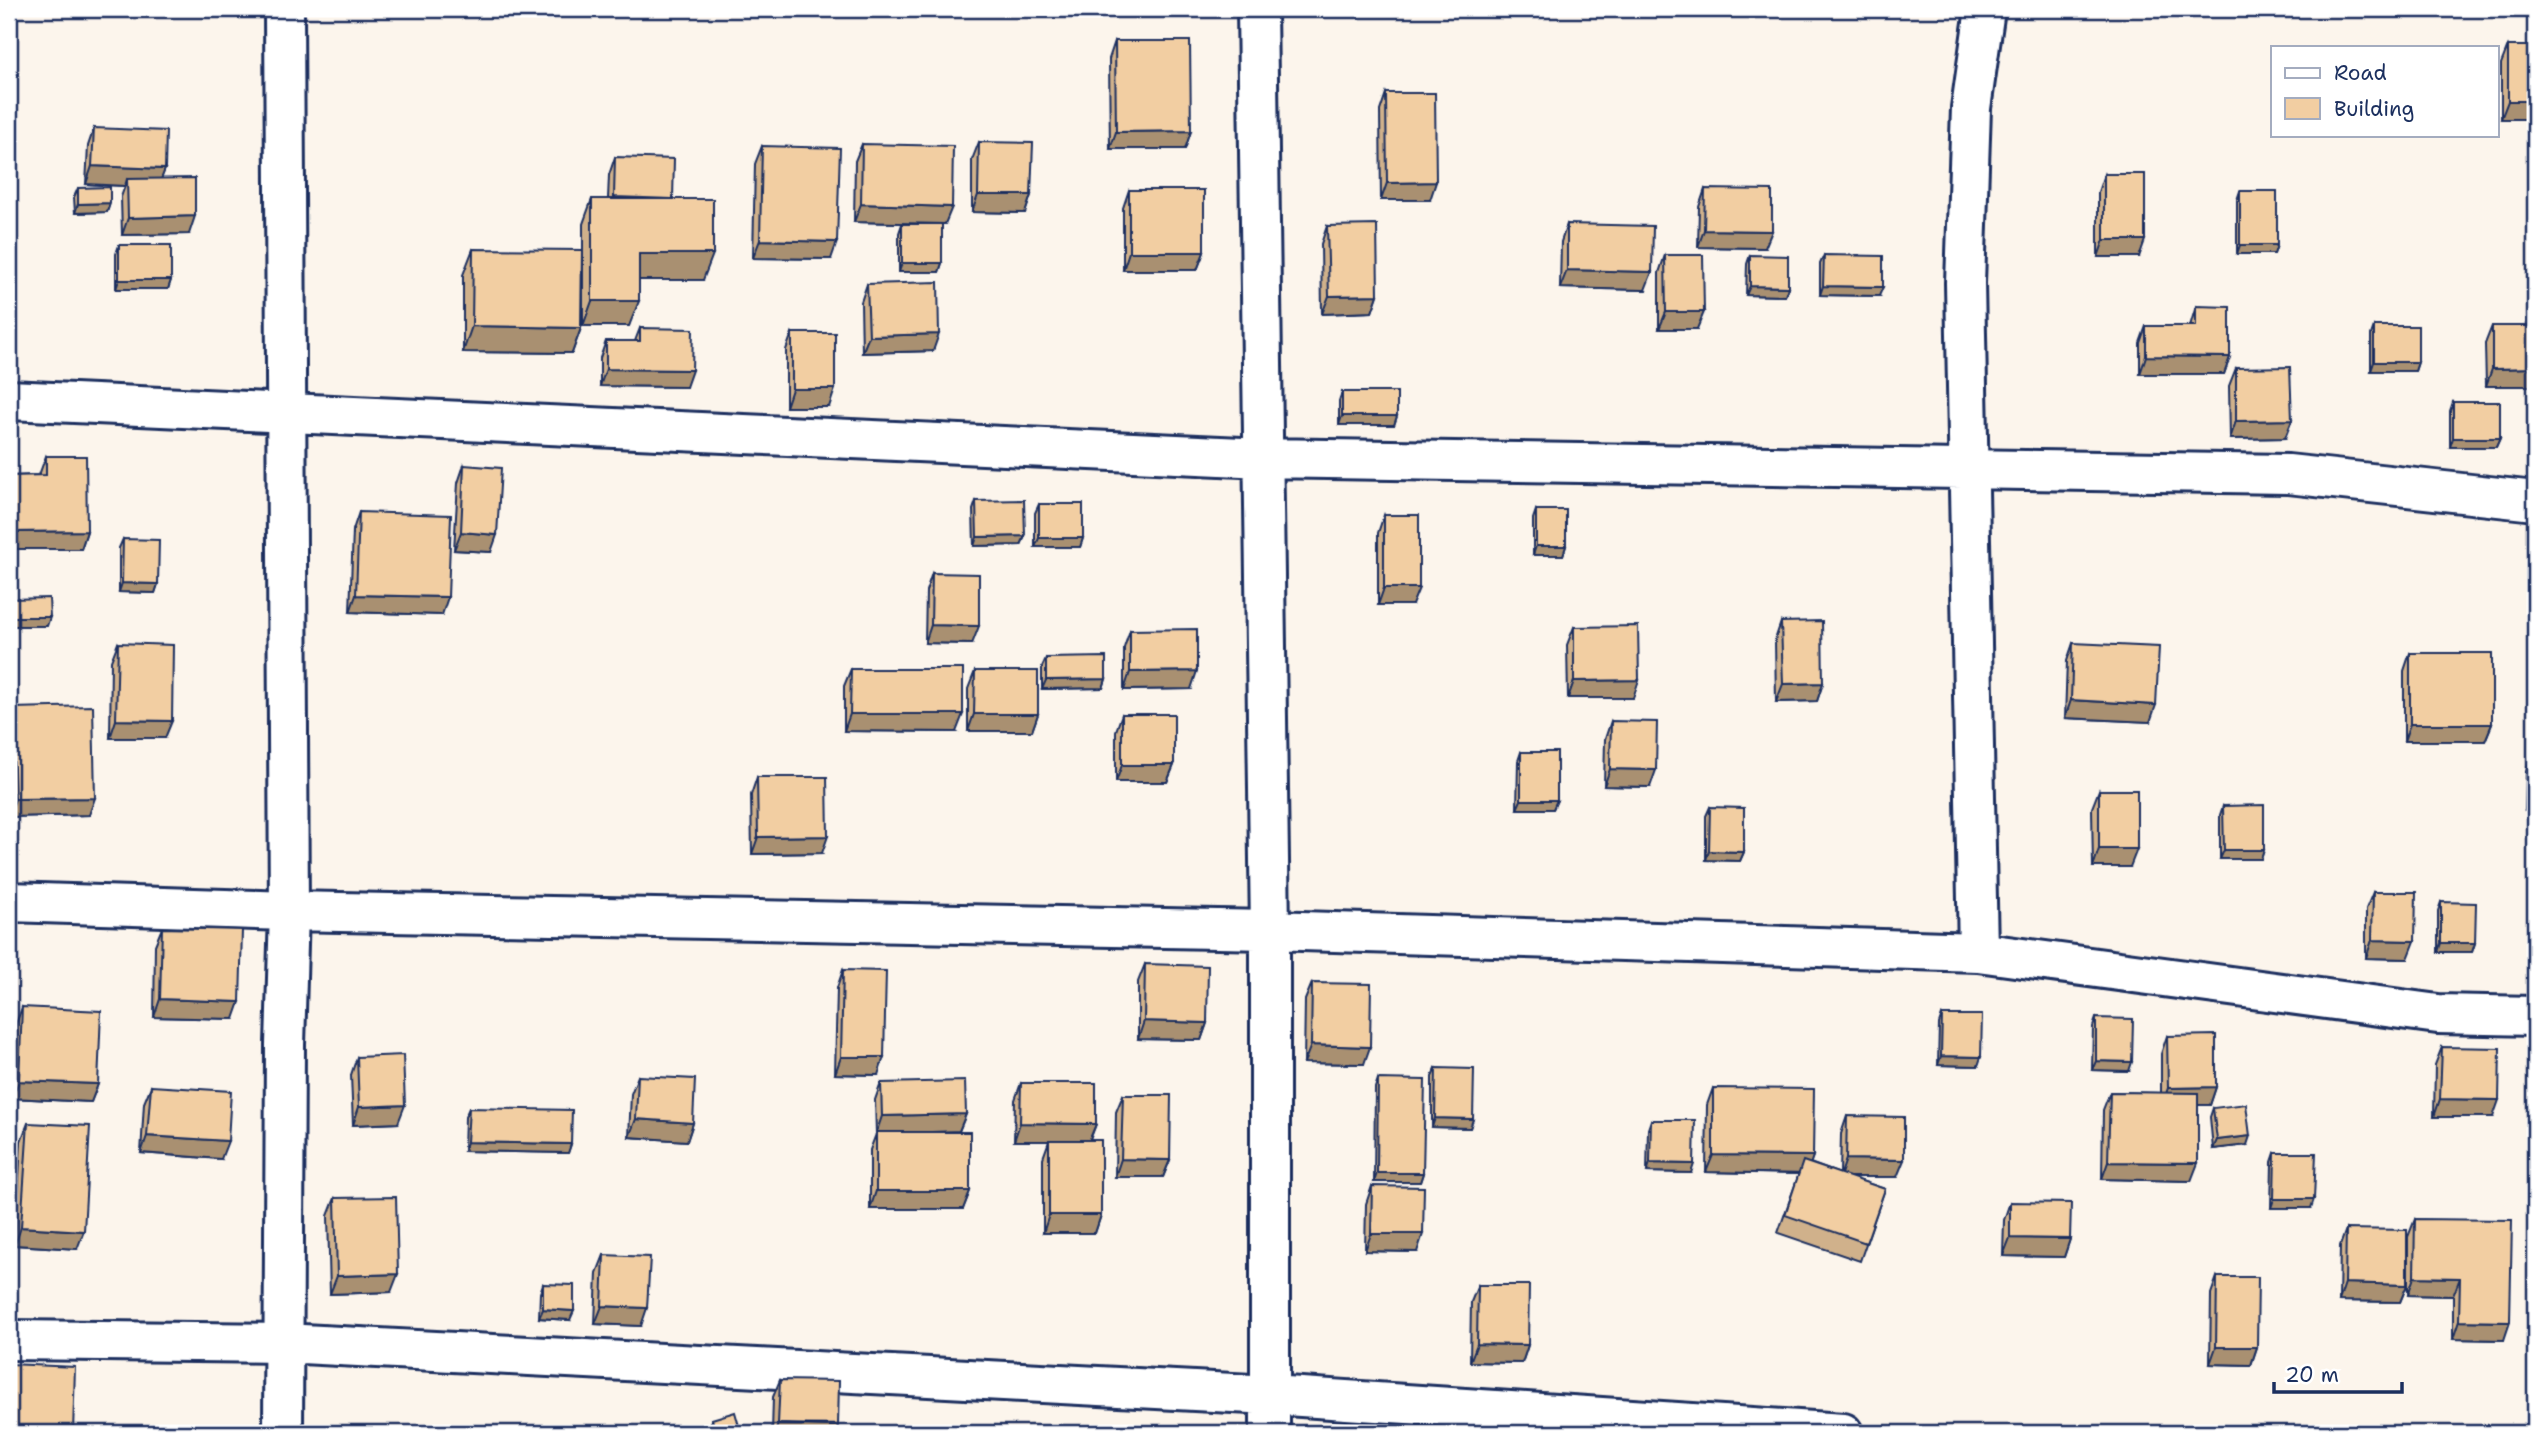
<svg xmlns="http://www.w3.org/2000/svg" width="2544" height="1442" font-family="'Shantell Sans',sans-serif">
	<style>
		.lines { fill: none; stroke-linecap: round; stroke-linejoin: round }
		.minor-casing { stroke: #1b2f5e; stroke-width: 44 }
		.minor { stroke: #fff; stroke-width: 38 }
		.wall { fill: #d0b18b; stroke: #1b2f5e; stroke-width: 2 }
		.shaded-wall { fill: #a99071; stroke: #1b2f5e; stroke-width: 2 }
		.building { fill: #f2cea2; stroke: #1b2f5e; stroke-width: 2 }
	</style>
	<rect width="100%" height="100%" fill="#fcf5ec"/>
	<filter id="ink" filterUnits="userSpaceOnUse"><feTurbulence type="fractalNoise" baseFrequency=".0143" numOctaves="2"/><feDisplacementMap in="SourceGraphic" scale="14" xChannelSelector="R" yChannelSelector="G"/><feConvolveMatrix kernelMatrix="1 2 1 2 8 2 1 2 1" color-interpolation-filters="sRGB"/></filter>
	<g filter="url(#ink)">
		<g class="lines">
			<g class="minor-casing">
				<path id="minor" d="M1257 9 1270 930V1433
					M9 400 1264 458 2288 474 2535 501
					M9 902 289 911 1270 930 1978 952 2438 1014 2535 1016
					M1978 952 1965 283 1971 108 1985 9
					M9 1340 283 1343 1271 1395 1843 1433
					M283 1433 285 1045 289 911 284 9"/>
			</g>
			<use href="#minor" class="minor"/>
		</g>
		<path class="wall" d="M1115 41 1191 131 1185 149H1110L1109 59Z
			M2508 46 2535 119H2501V64Z
			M1386 93 1430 200H1381L1380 111Z
			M94 128 165 169 161 179 189 234 122 235 121 197 125 186 86 184 88 146Z
			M979 142 1031 195 1025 213 972 212V160Z
			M862 144 945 224 854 222 855 161Z
			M762 146 831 259 753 258 755 164Z
			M615 157 673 199 703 280H639L629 326H583V224L592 199H608L609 175Z
			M2104 174 2139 257H2098V192Z
			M78 188 110 203 107 212 75 213 74 197Z
			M1705 189 1765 248 1698 247 1699 207Z
			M1129 190 1204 252 1197 270H1123V208Z
			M2240 191 2277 245 2274 254H2237V200Z
			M902 224 942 263 939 272H899V233Z
			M1567 224 1645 290 1560 288 1561 242Z
			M1327 226 1378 295 1372 312 1322 314 1321 244Z
			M119 245 171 280 168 289H116V254Z
			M473 249 581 328 572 353 463 352V275Z
			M1665 255 1697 329H1659V273Z
			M1750 255 1788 287 1785 296 1746 295 1747 264Z
			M1824 255 1879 296 1820 295V264Z
			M867 284 933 351 862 353 861 302Z
			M2196 306 2230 357 2224 374H2140V343L2146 326H2190Z
			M2374 326 2418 362 2415 371H2371V335Z
			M2492 326H2535V386H2486L2485 344Z
			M640 328 686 387 600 386V358L606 341H635Z
			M792 333 829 407H786V350Z
			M2236 368 2285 438 2230 439 2229 386Z
			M1342 392 1397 416 1394 425H1339V401Z
			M2453 402 2500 438 2496 447H2450V411Z
			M46 456 87 531 81 549H9V476L39 475Z
			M464 465 491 552 454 550 458 483Z
			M976 501 1025 536 1021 545 974 546 973 510Z
			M1039 504 1083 538 1080 547H1035V513Z
			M1536 510 1566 546 1563 555H1533V519Z
			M359 512 442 615 350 612 353 530Z
			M1384 515 1412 605H1378V533Z
			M123 539 158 584 155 593 119 592V548Z
			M932 573 972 644 925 643 926 591Z
			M1781 622 1823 683 1817 701 1776 702 1775 640Z
			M1574 627 1639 680 1633 698H1568L1567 645Z
			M1130 630 1191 689 1124 690V648Z
			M118 643 165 738H110L111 661Z
			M2073 643 2150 722 2065 718 2067 661Z
			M2410 653 2492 724 2485 741H2404V671Z
			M1046 658 1106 679 1103 688 1042 689V667Z
			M851 669 956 732 844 731V686Z
			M975 671 1038 714 1032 731H968V689Z
			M12 708 89 815 9 817V718Z
			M1122 714 1174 765 1167 782H1116V731Z
			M1611 721 1650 787 1604 786 1605 739Z
			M1521 752 1557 800 1553 809H1517L1518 761Z
			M2532 753H2535V811L2525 810 2526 771Z
			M757 777 822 853 752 854 751 795Z
			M2099 790 2130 867H2093L2092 808Z
			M2223 806 2264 850 2261 859H2220V815Z
			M1710 807 1744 852 1740 861 1706 860V816Z
			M2373 892 2408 959 2366 958V909Z
			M2441 902 2475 943 2472 952H2438V911Z
			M162 928 234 1019 154 1017 155 945Z
			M1145 964 1207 1023 1201 1040 1138 1039V982Z
			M843 970 878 1075 835 1074 837 988Z
			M1312 983 1364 1064 1304 1063 1305 1000Z
			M22 1007 98 1084 91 1102 12 1098 16 1024Z
			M1942 1015 1978 1066 1938 1065 1939 1024Z
			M2096 1018 2129 1071 2092 1070 2093 1027Z
			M2167 1036 2216 1087 2210 1105H2198L2191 1181 2102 1179 2103 1110 2110 1092 2161 1093V1054Z
			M2442 1047 2493 1117H2434L2435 1065Z
			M357 1057 398 1123 353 1125 351 1075Z
			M1436 1068 1473 1119 1470 1128 1432 1127V1077Z
			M638 1076 693 1123 687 1141 629 1137 631 1094Z
			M1378 1079 1423 1173 1420 1182H1374L1375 1088Z
			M881 1083 966 1114 959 1131 932 1132 970 1191 963 1209H870V1150L876 1134 875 1100Z
			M1021 1083 1096 1124 1090 1140 1101 1215 1095 1233H1043V1158L1049 1141H1014L1015 1100Z
			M151 1086 221 1159 141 1153 144 1103Z
			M1713 1088 1813 1156 1810 1163 1840 1174 1841 1134 1847 1116 1897 1177H1849L1885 1189 1860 1261 1778 1233 1799 1174 1706 1172 1707 1105Z
			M1123 1095 1170 1160 1163 1177H1115L1116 1112Z
			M469 1108 571 1144 568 1153 464 1151 465 1117Z
			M2213 1108 2247 1145 2213 1149 2210 1117Z
			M1651 1120 1691 1173 1647 1172 1648 1129Z
			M28 1123 77 1249 15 1245 21 1141Z
			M2275 1153 2311 1208H2271L2272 1162Z
			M1372 1186 1417 1252 1365 1251 1366 1204Z
			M335 1198 391 1292 330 1294 328 1216Z
			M2010 1202 2070 1239 2064 1257 2003 1256 2004 1220Z
			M2415 1219 2504 1340 2453 1339V1296L2408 1295V1237Z
			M2346 1229 2407 1285 2400 1302 2339 1301 2340 1246Z
			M604 1255 641 1326 595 1324 597 1273Z
			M2217 1277 2257 1347 2251 1365 2210 1364 2211 1294Z
			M543 1284 570 1320 539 1318 540 1293Z
			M1478 1285 1528 1345 1522 1363 1470 1362 1471 1302Z
			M780 1380 836 1433H772L773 1397Z
			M712 1419 741 1433H710L709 1428Z"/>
		<path class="shaded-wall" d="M2508 101H2535V119H2501Z
			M1191 131 1185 149H1110L1116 132Z
			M92 166 165 169 158 187 127 179 125 186 86 184Z
			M1436 182 1430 200H1381L1387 183Z
			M978 195H1031L1025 213 972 212Z
			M110 203 107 212 75 213 78 204Z
			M861 204 952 207 945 224 854 222Z
			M195 216 189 234 122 235 128 218Z
			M1704 230 1772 231 1765 248 1698 247Z
			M760 240 837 242 831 259 753 258Z
			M2104 240H2145L2139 257H2098Z
			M2240 245H2277L2274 254H2237Z
			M1129 252H1204L1197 270H1123Z
			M639 254H713L703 280H629Z
			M902 263H942L939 272H899Z
			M1567 270 1652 272 1645 290 1560 288Z
			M119 280H171L168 289H116Z
			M1750 286 1788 287 1785 296 1746 295Z
			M1823 286 1883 287 1879 296 1820 295Z
			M1378 295 1372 312 1322 314 1329 296Z
			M592 301H639L629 326H583Z
			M1666 312H1704L1697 329H1659Z
			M472 326 581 328 572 353 463 352Z
			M939 334 933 351 862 353 869 336Z
			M2146 356 2230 357 2224 374H2140Z
			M2374 362H2418L2415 371H2371Z
			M2535 368V386H2486L2492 369Z
			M606 369 692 370 686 387 600 386Z
			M792 389H835L829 407H786Z
			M1342 416H1397L1394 425H1339Z
			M2292 420 2285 438 2230 439 2236 421Z
			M2453 438H2500L2496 447H2450Z
			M87 531 81 549H9V532Z
			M461 532 497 535 491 552 454 550Z
			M1025 536 1021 545 974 546 977 537Z
			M1039 538H1083L1080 547H1035Z
			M1536 546H1566L1563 555H1533Z
			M122 583 158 584 155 593 119 592Z
			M1384 588H1419L1412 605H1378Z
			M356 595 448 597 442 615 350 612Z
			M9 617H50L47 626H9Z
			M931 625 979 626 972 644 925 643Z
			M1197 671 1191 689 1124 690 1130 672Z
			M1106 679 1103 688 1042 689 1046 680Z
			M1639 680 1633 698H1568L1574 681Z
			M1823 683 1817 701 1776 702 1783 684Z
			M2071 700 2156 705 2150 722 2065 718Z
			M850 714H963L956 732 844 731Z
			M974 714H1038L1032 731H968Z
			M116 720 172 721 165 738H110Z
			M2410 724H2492L2485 741H2404Z
			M1122 765H1174L1167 782H1116Z
			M1610 769 1656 770 1650 787 1604 786Z
			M2532 793H2535V811L2525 810Z
			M95 798 89 815 9 817 15 799Z
			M1521 800H1557L1553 809H1517Z
			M828 836 822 853 752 854 758 837Z
			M2099 849H2137L2130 867H2093Z
			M2224 850H2264L2261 859H2220Z
			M1709 851 1744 852 1740 861 1706 860Z
			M2372 940 2415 941 2408 959 2366 958Z
			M2441 943H2475L2472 952H2438Z
			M160 999 240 1002 234 1019 154 1017Z
			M1144 1021 1207 1023 1201 1040 1138 1039Z
			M1311 1045 1370 1047 1364 1064 1304 1063Z
			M1941 1056 1981 1057 1978 1066 1938 1065Z
			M841 1057H884L878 1075 835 1074Z
			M2096 1061 2132 1062 2129 1071 2092 1070Z
			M19 1081 98 1084 91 1102 12 1098Z
			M2216 1087 2210 1105H2162L2168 1088Z
			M2440 1099 2499 1100 2493 1117H2434Z
			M405 1105 398 1123 353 1125 359 1107Z
			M966 1114 959 1131 876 1134 882 1116Z
			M1435 1118 1473 1119 1470 1128 1432 1127Z
			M636 1119 693 1123 687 1141 629 1137Z
			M1020 1123 1096 1124 1089 1141H1014Z
			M147 1136 228 1141 221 1159 141 1153Z
			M2250 1136 2247 1145 2213 1149 2217 1140Z
			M467 1142 571 1144 568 1153 464 1151Z
			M1713 1155 1813 1156 1807 1174 1706 1172Z
			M1121 1159 1170 1160 1163 1177H1115Z
			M1846 1159 1904 1160 1897 1177H1840Z
			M2108 1162 2198 1163 2191 1181 2102 1179Z
			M1650 1163 1694 1164 1691 1173 1647 1172Z
			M1377 1173H1423L1420 1182H1374Z
			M876 1191H970L963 1209H870Z
			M2274 1199H2314L2311 1208H2271Z
			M1049 1215H1101L1095 1233H1043Z
			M21 1227 84 1231 77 1249 15 1245Z
			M1371 1234H1423L1417 1252 1365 1251Z
			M2010 1238 2070 1239 2064 1257 2003 1256Z
			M398 1274 391 1292 330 1294 337 1276Z
			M2414 1277 2460 1278 2453 1296 2408 1295Z
			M2345 1283 2407 1285 2400 1302 2339 1301Z
			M602 1306 647 1308 641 1326 595 1324Z
			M543 1309 574 1311 570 1320 539 1318Z
			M2459 1321 2510 1322 2504 1340 2453 1339Z
			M1477 1344 1528 1345 1522 1363 1470 1362Z
			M2216 1347H2257L2251 1365 2210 1364Z
			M778 1424 838 1426 836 1433H775Z"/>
		<path class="building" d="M1115 41H1190L1191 131 1116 132Z
			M2508 46H2535V101H2508Z
			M1386 93H1435L1436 182 1387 183Z
			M94 128 166 131 165 169 92 166Z
			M979 142 1033 143 1031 195H978Z
			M862 144 953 146 952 207 861 204Z
			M762 146 840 148 837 242 760 240Z
			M615 157 674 159 673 199 614 197Z
			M2104 174H2145V240H2104Z
			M195 178V216L128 218 127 179Z
			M110 187V203L78 204V188Z
			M1705 189 1772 190V231L1704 230Z
			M1129 190H1204V252H1129Z
			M2240 191H2277V245H2240Z
			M592 199H713V254H639V301H592Z
			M902 224H942V263H902Z
			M1567 224 1653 226 1652 272 1567 270Z
			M1377 225 1378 295 1329 296 1327 226Z
			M9 230H11L9 267Z
			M119 245H171V280H119Z
			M473 249 582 250 581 328 472 326Z
			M1665 255H1703L1704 312H1666Z
			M1750 255 1788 256V287L1750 286Z
			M1824 255 1883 256V287L1823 286Z
			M938 282 939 334 869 336 867 284Z
			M2196 306 2230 307V357L2146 356V326H2196Z
			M2374 326H2418V362H2374Z
			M2492 326H2535V368L2492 369Z
			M640 328 693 329 692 370 606 369V341H640Z
			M792 333H835V389H792Z
			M2290 367 2292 420 2236 421V368Z
			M1342 392H1397V416H1342Z
			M2453 402H2500V438H2453Z
			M46 456H86L87 531 9 532V476L46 475Z
			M464 465 501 468 497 535 461 532Z
			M1024 500 1025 536 977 537 976 501Z
			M1039 504H1083V538H1039Z
			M1536 510H1566V546H1536Z
			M359 512 451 515 448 597 356 595Z
			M1384 515H1419V588H1384Z
			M123 539 159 540 158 584 122 583Z
			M932 573 979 574V626L931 625Z
			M49 598 50 617H9V599Z
			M1822 621 1823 683 1783 684 1781 622Z
			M1638 626 1639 680 1574 681V627Z
			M1197 629V671L1130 672V630Z
			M118 643 173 645 172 721 116 720Z
			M2073 643 2159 647 2156 705 2071 700Z
			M2410 653H2492V724H2410Z
			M1106 657V679L1046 680V658Z
			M851 669H963V714H850Z
			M975 671H1038V714H974Z
			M93 706 95 798 15 799 12 708Z
			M1122 714H1174V765H1122Z
			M1611 721 1657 722 1656 770 1610 769Z
			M1521 752H1557V800H1521Z
			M2532 753H2535V793H2532Z
			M757 777H827L828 836 758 837Z
			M2099 790H2137V849H2099Z
			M2264 805V850H2224L2223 806Z
			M1710 807 1744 808V852L1709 851Z
			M2373 892H2416L2415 941 2372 940Z
			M2441 902 2476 903 2475 943H2441Z
			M162 928 242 930 240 1002 160 999Z
			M1145 964 1208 966 1207 1023 1144 1021Z
			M843 970 886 971 884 1057H841Z
			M1312 983 1371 984 1370 1047 1311 1045Z
			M22 1007 101 1011 98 1084 19 1081Z
			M1942 1015H1982L1981 1057 1941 1056Z
			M2096 1018 2133 1019 2132 1062 2096 1061Z
			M2216 1035V1087L2168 1088 2167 1036Z
			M2442 1047 2500 1048 2499 1100 2440 1099Z
			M403 1055 405 1105 359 1107 357 1057Z
			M1436 1068 1474 1069 1473 1119 1435 1118Z
			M638 1076 695 1079 693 1123 636 1119Z
			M1378 1079 1425 1080 1423 1173H1377Z
			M965 1081 966 1114 882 1116 881 1083Z
			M1021 1083H1096V1124L1020 1123Z
			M151 1086 231 1091 228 1141 147 1136Z
			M1713 1088 1814 1089 1813 1156 1713 1155Z
			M2110 1092 2198 1093V1163L2108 1162Z
			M1123 1095H1171L1170 1160 1121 1159Z
			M2246 1104 2250 1136 2217 1140 2213 1108Z
			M469 1108 572 1110 571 1144 467 1142Z
			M1847 1116 1904 1117V1160L1846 1159Z
			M1651 1120H1695L1694 1164 1650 1163Z
			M28 1123 90 1126 84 1231 21 1227Z
			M876 1132H970V1191H876Z
			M1049 1140H1101V1215H1049Z
			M2275 1153H2316L2314 1199H2274Z
			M1803 1161 1885 1189 1866 1243 1785 1215Z
			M1372 1186 1424 1187 1423 1234H1371Z
			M396 1197 398 1274 337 1276 335 1198Z
			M2010 1202 2071 1203 2070 1239 2010 1238Z
			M2415 1219 2512 1220 2510 1322 2459 1321 2460 1278 2414 1277Z
			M2346 1229 2407 1230V1285L2345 1283Z
			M604 1255 650 1257 647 1308 602 1306Z
			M2217 1277H2258L2257 1347H2216Z
			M543 1284 574 1285V1311L543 1309Z
			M1478 1285H1529L1528 1345 1477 1344Z
			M9 1364 75 1367 73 1433H9Z
			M780 1380 839 1381 838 1426 778 1424Z
			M735 1412 741 1433H716L712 1419Z"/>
	</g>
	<rect width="2544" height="1442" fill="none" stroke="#fff" stroke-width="35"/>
	<rect x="18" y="18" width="2509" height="1407" fill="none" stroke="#1b2f5e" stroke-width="2.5" filter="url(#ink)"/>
	<rect x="2271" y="46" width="228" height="91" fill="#ffffff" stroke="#a4acbf" stroke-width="2"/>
	<rect x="2285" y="68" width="35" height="10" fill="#ffffff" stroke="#a4acbf" stroke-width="2"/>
	<text x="2334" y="80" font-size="21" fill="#1b2f5e">Road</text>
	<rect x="2285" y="98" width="35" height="21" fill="#f2cea2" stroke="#a4acbf" stroke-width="2"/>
	<text x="2334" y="116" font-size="21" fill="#1b2f5e">Building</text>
	<path d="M2274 1382v10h128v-10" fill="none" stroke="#1b2f5e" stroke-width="3.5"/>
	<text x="2285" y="1382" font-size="21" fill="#1b2f5e" stroke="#ffffff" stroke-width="5" paint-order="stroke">20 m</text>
</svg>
